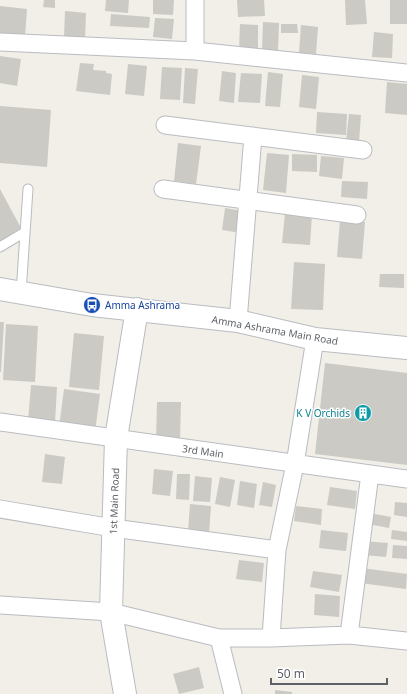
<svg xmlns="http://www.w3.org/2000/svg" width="407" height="694" font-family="'Noto Sans',sans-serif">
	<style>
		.building { fill: #cccac4 }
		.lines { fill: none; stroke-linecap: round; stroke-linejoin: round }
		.service-casing { stroke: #b9bcc1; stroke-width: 11 }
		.minor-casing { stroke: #b9bcc1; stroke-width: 19 }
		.tertiary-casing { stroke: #b9bcc1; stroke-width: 24 }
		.service { stroke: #fff; stroke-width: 9 }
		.minor { stroke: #fff; stroke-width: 17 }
		.tertiary { stroke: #fff; stroke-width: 22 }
		.labels { text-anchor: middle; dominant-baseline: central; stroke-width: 3; stroke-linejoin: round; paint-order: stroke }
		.transit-label { font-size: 10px; fill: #164399; stroke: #fff; text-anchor: start }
		.street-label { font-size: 10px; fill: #5e6268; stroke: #fff }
		.culture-label { font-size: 10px; fill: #0d838f; stroke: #fff; text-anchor: end }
	</style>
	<rect width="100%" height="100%" fill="#f1efe7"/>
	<path class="building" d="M44 0H55V8L43 7Z
		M106 0H129L128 13 105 11Z
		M153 0H174L173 15 153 14Z
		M237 0H264L265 16 238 17Z
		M345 0H365L367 24 346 25Z
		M390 0H407V24H390Z
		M0 6 27 9 25 36 0 34Z
		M65 11 86 13 85 39 64 38Z
		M111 14 150 17 149 28 110 26Z
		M155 18 174 19 172 39 153 37Z
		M263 22 279 23 278 51 262 50Z
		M240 24 258 25V50H239Z
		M281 24H297L298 33H281Z
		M301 25 318 27 316 54 299 53Z
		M374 32 393 34 392 58 372 57Z
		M0 56 21 59 17 86 0 83Z
		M80 63 94 64 93 70 106 71V73L112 74 110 95 76 91Z
		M128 64 147 66 144 96 125 94Z
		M162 67 182 68 180 100 160 99Z
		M185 68 198 69 195 104 183 103Z
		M222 71 236 73 234 103 219 101Z
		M268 72 283 74 280 107 265 106Z
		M241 73 262 74 260 103 238 102Z
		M302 75 319 77 316 109 299 107Z
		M387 82 407 84V115L385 113Z
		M0 106 51 110 47 167 0 163Z
		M317 112 347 114 346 135 316 133Z
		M349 114 361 115 359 142 346 141Z
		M178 143 201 146 196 184 174 181Z
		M267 153 289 155 286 193 263 190Z
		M292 154 317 155V172L292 171Z
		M321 156 344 158 342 179 319 176Z
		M342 181 368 182 367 199 341 197Z
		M0 189 21 228 0 242Z
		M225 208 243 211 241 233 222 230Z
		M285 213 312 215 310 245 282 243Z
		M340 220 365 222 362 259 337 257Z
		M294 262 325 264 323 310 291 309Z
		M380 274H404V288L379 287Z
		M0 322H4L1 372H0Z
		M6 324 38 326 35 382 3 380Z
		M74 333 104 336 99 390 69 387Z
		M325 363 407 373V465L315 454Z
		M31 385 57 387 55 423 28 421Z
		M64 389 100 394 95 432 59 427Z
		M157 402H181L180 441H156Z
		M45 454 65 457 62 484 42 482Z
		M154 469 173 471 170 496 152 494Z
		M177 474H190L189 500 176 499Z
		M195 476 212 478 210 502 193 501Z
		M220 477 235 480 230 507 215 504Z
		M240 481 257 484 254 508 237 505Z
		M263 482 276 485 272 507 259 505Z
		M330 487 357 491 355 509 327 505Z
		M395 502 407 503V517L394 515Z
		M190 504 211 506 209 534 188 532Z
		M296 506 322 509 321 525 294 521Z
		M370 513 391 517 389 528 368 524Z
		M321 530 348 533 346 551 319 548Z
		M392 530 407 532V541L391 539Z
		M364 541 388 543 386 557 363 555Z
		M393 545 407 546V559L392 558Z
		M239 560 264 563 262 582 236 579Z
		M362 568 407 574 406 589 360 583Z
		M313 571 342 575 339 592 310 587Z
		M315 594 340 596 339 617 314 615Z
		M199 667 204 688 179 694 173 674Z
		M275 690 292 692V694H275Z"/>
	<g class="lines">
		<g class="service-casing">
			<path id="service" d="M0 247 25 232
				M21 293 28 189"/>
		</g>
		<g class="minor-casing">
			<path id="minor" d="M0 42 195 51 407 73
				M195 51V0
				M165 125 363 150
				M163 189 357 215
				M238 321 253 136
				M0 422 407 479
				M0 509 113 528 277 550
				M0 605 111 612 219 638H271L349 635 407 641
				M349 635 370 474
				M219 638 233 694
				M271 638 277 550 295 464 315 339"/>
		</g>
		<g class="tertiary-casing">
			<path id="tertiary" d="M0 289 92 305 238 321 315 339 407 348
				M125 694 111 612 116 438 137 309"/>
		</g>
		<use href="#service" class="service"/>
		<use href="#minor" class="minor"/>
		<use href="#tertiary" class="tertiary"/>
	</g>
	<defs>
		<g id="bus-disc" transform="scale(0.9)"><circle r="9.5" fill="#1a4fb4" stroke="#fff"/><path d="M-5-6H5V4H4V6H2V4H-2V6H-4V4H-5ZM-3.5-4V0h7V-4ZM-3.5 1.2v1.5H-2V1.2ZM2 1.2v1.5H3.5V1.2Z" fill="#fff"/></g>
		<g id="building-disc" transform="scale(0.9)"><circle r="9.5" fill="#0f9aa8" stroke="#fff"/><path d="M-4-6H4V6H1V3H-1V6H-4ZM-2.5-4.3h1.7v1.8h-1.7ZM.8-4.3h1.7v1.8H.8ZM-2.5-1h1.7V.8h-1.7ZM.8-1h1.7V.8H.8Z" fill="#fff"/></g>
	</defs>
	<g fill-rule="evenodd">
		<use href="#bus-disc" x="92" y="305"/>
		<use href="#building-disc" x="363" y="413"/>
	</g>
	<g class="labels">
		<g class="transit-label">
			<text x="105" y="305">Amma Ashrama</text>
		</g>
		<g class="street-label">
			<text transform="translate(275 330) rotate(10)">Amma Ashrama Main Road</text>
			<text transform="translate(203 451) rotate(8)">3rd Main</text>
			<text transform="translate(114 501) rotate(-88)">1st Main Road</text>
		</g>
		<g class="culture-label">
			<text x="350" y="413">K V Orchids</text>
		</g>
	</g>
	<path d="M271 678v6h116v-6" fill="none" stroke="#5e6268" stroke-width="2"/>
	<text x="277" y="678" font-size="12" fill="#5e6268" stroke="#ffffff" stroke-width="3" paint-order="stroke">50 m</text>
</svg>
